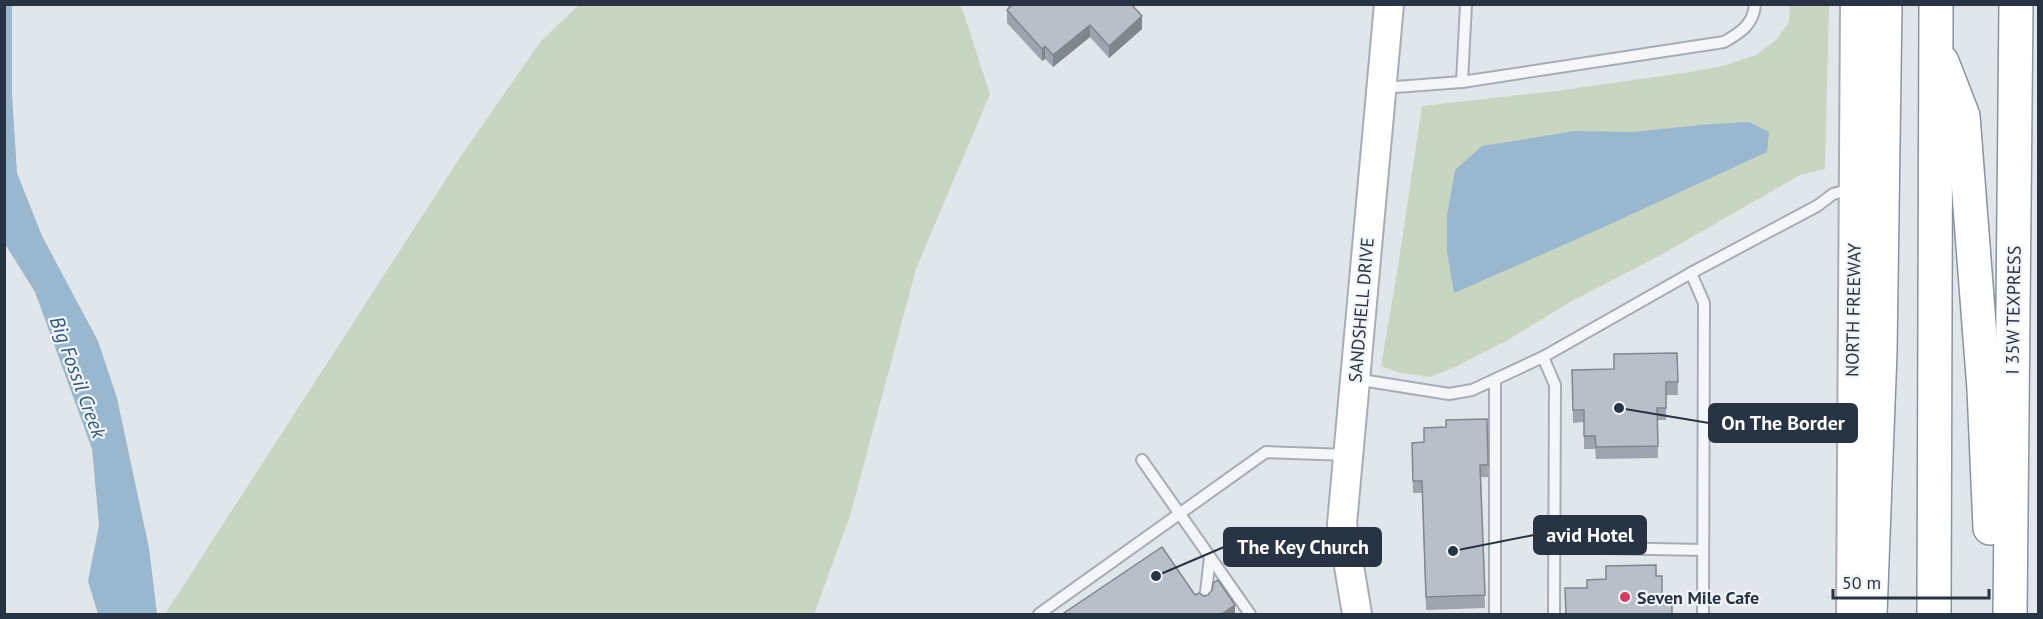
<svg xmlns="http://www.w3.org/2000/svg" width="2043" height="619" font-family="'PT Sans',sans-serif">
	<style>
		.green { fill: #c8d5c1 }
		.water { fill: #99b7ce }
		.lines { fill: none; stroke-linecap: round; stroke-linejoin: round }
		.lane-casing { stroke: #a6adb6; stroke-width: 14 }
		.secondary-casing { stroke: #a6adb6; stroke-width: 32 }
		.highway-casing { stroke: #8794a3; stroke-width: 36 }
		.lane { stroke: #f4f6f9; stroke-width: 10 }
		.secondary { stroke: #fff; stroke-width: 28 }
		.highway { stroke: #fff; stroke-width: 33 }
		.wall { fill: #9ea4ad }
		.shaded-wall { fill: #81868d }
		.building { fill: #b8bfc9; stroke: #81868d; stroke-width: 1.5 }
		.poi-dot { fill: #d93c61; stroke: #f1f4f8; stroke-width: 2 }
		.labels { text-anchor: middle; dominant-baseline: central; stroke-width: 4.5; stroke-linejoin: round; paint-order: stroke }
		.street-label { font-size: 18px; fill: #283444; stroke: #f1f4f8 }
		.poi-label { font-size: 18px; font-weight: bold; fill: #283444; stroke: #f1f4f8; text-anchor: start }
		.water-label { font-size: 20px; font-style: italic; fill: #2e577b; stroke: #f1f4f8 }
		.leader { fill: none; stroke: #283444; stroke-width: 2 }
		.callout-dot { fill: #283444; stroke: #f1f4f8; stroke-width: 2 }
		.callout { fill: #283444; stroke: #283444; stroke-width: 2 }
		.callout-label { font-size: 20px; text-anchor: middle; font-weight: bold; fill: #fff }
	</style>
	<rect width="100%" height="100%" fill="#e1e6eb"/>
	<g class="green">
		<path d="M 580,4 L 961,5 L 990,94 L 916,269 L 850,516 L 814,614 L 165,614 L 461,156 L 541,41 Z"/>
		<path d="M 1790,5 L 1829,5 L 1825,169 L 1800,175 L 1659,256 L 1572,301 L 1506,341 L 1455,367 L 1430,377 L 1400,373 L 1381,366 L 1397,273 L 1422,106 L 1556,91 L 1691,72 L 1726,65 L 1756,55 L 1776,40 L 1789,22 Z"/>
	</g>
	<g class="water">
		<path d="M 12,5 L 12,94 L 17,173 L 42,236 L 98,341 L 117,398 L 149,548 L 157,614 L 98,614 L 88,581 L 99,525 L 92,449 L 35,292 L 5,244 L 4,5 Z"/>
		<path d="M 1749,122 L 1769,132 L 1767,152 L 1593,232 L 1454,293 L 1447,252 L 1447,216 L 1455,170 L 1482,146 L 1575,131 L 1632,132 L 1711,124 Z"/>
	</g>
	<g class="lines">
		<defs>
			<g id="lane">
				<path d="M 1462,82 L 1466,4"/>
				<path d="M 1382,88 L 1462,82 L 1724,42 C 1740,33 1754,24 1755,4"/>
				<path d="M 1691,273 L 1704,303 L 1703,614"/>
				<path d="M 1543,357 L 1555,385 L 1554,614"/>
				<path d="M 1355,379 L 1449,394 L 1472,390 L 1543,357 L 1691,273 L 1817,206 L 1833,194 L 1851,189"/>
				<path d="M 1142,460 L 1250,614"/>
				<path d="M 1554,547 L 1703,550"/>
				<path d="M 1205,601 L 1210,557"/>
				<path d="M 1039,614 L 1266,452 L 1348,455"/>
				<path d="M 1495,614 L 1495,380"/>
			</g>
			<g id="secondary">
				<path d="M 1357,614 L 1342,524 L 1389,4"/>
				<path d="M 1851,614 L 1855,4"/>
			</g>
			<g id="highway">
				<path d="M 1942,62 L 1963,116 L 1984,389 L 1990,528"/>
				<path d="M 1870,614 L 1880,352 L 1885,4"/>
				<path d="M 1934,614 L 1936,4"/>
				<path d="M 2010,614 L 2016,4"/>
			</g>
		</defs>
		<use href="#lane" class="lane-casing"/>
		<use href="#secondary" class="secondary-casing"/>
		<use href="#highway" class="highway-casing"/>
		<use href="#lane" class="lane"/>
		<use href="#secondary" class="secondary"/>
		<use href="#highway" class="highway"/>
	</g>
	<g class="wall">
		<path d="M 1006,4 L 1131,4 L 1142,29 L 1109,58 L 1090,37 L 1053,67 L 1045,59 L 1042,61 L 1007,23 L 1007,10 L 1009,8 Z"/>
		<path d="M 1677,353 L 1678,395 L 1666,395 L 1666,420 L 1657,420 L 1658,458 L 1596,459 L 1595,449 L 1584,449 L 1584,422 L 1573,423 L 1572,370 L 1614,369 Z"/>
		<path d="M 1487,419 L 1488,477 L 1481,477 L 1485,608 L 1426,610 L 1422,493 L 1413,493 L 1412,456 L 1424,442 Z"/>
	</g>
	<g class="shaded-wall">
		<path d="M 1142,16 L 1142,29 L 1109,58 L 1109,46 Z"/>
		<path d="M 1090,25 L 1090,37 L 1053,67 L 1053,55 Z"/>
		<path d="M 1045,46 L 1045,59 L 1042,61 L 1042,49 Z"/>
		<path d="M 1235,605 L 1235,615 L 1220,615 Z"/>
	</g>
	<g class="building">
		<path d="M 1013,4 L 1131,4 L 1142,16 L 1109,46 L 1090,25 L 1053,55 L 1045,46 L 1042,49 L 1007,10 Z"/>
		<path d="M 1677,353 L 1678,382 L 1666,382 L 1666,408 L 1657,408 L 1658,446 L 1596,447 L 1595,436 L 1584,436 L 1584,410 L 1573,410 L 1572,370 L 1614,369 L 1614,354 Z"/>
		<path d="M 1487,419 L 1488,465 L 1480,465 L 1485,595 L 1426,597 L 1422,481 L 1413,481 L 1412,443 L 1424,442 L 1424,428 L 1446,427 L 1446,420 Z"/>
		<path d="M 1162,547 L 1195,595 L 1199,593 L 1204,596 L 1208,595 L 1212,590 L 1213,583 L 1218,580 L 1235,605 L 1220,615 L 1061,615 Z"/>
		<path d="M 1656,565 L 1656,576 L 1662,576 L 1662,596 L 1672,596 L 1672,615 L 1566,615 L 1565,588 L 1587,588 L 1587,580 L 1606,579 L 1606,566 Z"/>
	</g>
	<circle class="poi-dot" cx="1625" cy="597" r="6"/>
	<g class="labels">
		<g class="street-label">
			<text transform="translate(1361 310) rotate(-85)">SANDSHELL DRIVE</text>
			<text transform="translate(1853 310) rotate(-89)">NORTH FREEWAY</text>
			<text transform="translate(2013 310) rotate(-89)">I 35W TEXPRESS</text>
		</g>
		<g class="poi-label">
			<text x="1637" y="597">Seven Mile Cafe</text>
		</g>
		<g class="water-label">
			<text transform="translate(78 377) rotate(70)">Big Fossil Creek</text>
		</g>
	</g>
	<path class="leader" d="M1619 408L1709 423M1453 551L1534 535M1156 576L1224 547"/>
	<g class="callout-dot">
		<circle cx="1619" cy="408" r="6"/>
		<circle cx="1453" cy="551" r="6"/>
		<circle cx="1156" cy="576" r="6"/>
	</g>
	<g class="callout">
		<rect x="1709" y="404" width="148" height="38" rx="6"/>
		<rect x="1534" y="516" width="112" height="38" rx="6"/>
		<rect x="1224" y="528" width="157" height="38" rx="6"/>
	</g>
	<g class="callout-label">
		<text x="1783" y="430">On The Border</text>
		<text x="1590" y="542">avid Hotel</text>
		<text x="1303" y="554">The Key Church</text>
	</g>
	<rect width="2043" height="619" fill="none" stroke="#283444" stroke-width="12"/>
	<path d="M1833 589v9h156v-9" fill="none" stroke="#283444" stroke-width="3"/>
	<text x="1842" y="589" font-size="18" fill="#283444" stroke="#f1f4f8" stroke-width="4.5" paint-order="stroke">50 m</text>
</svg>
